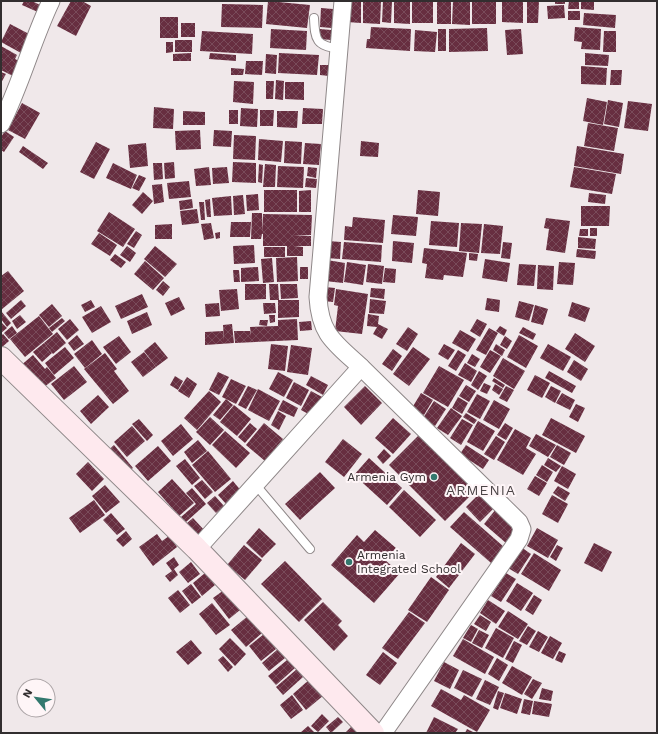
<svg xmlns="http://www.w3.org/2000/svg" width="658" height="734" font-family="'Work Sans',sans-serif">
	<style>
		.building { fill: url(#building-cross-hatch) }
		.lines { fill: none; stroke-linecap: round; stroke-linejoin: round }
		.lane-casing { stroke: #8e8788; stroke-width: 10 }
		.street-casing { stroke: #8e8788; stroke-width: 19 }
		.secondary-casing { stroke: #8e8788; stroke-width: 24 }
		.lane { stroke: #fff; stroke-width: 8 }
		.street { stroke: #fff; stroke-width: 17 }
		.secondary { stroke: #fee9ee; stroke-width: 22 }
		.poi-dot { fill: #32786e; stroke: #fef5f7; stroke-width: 1.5 }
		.labels { text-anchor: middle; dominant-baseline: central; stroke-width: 4; stroke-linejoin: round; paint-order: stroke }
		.poi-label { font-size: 12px; fill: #322e2f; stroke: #fef5f7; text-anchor: end }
		.quarter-label { font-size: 14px; letter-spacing: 1px; fill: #4b4446; stroke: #fef5f7 }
	</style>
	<defs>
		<pattern id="building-cross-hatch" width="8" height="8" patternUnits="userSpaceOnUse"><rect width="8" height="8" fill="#672e40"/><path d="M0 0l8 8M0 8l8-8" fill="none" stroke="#794b5a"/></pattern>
	</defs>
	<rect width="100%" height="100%" fill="#f0e8ea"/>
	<g class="building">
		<path d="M 24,1 L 32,1 L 44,7 L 40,13 L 22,5 Z"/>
		<path d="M 71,1 L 82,1 L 91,6 L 76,36 L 57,26 Z"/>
		<path d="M 268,1 L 310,5 L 307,28 L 266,24 Z"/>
		<path d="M 347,1 L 361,1 L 361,23 L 347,22 Z"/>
		<path d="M 363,1 L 381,1 L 380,24 L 363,23 Z"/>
		<path d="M 383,1 L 392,1 L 391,23 L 382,22 Z"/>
		<path d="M 394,1 L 410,1 L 410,24 L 394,23 Z"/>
		<rect x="412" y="1" width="21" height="22"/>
		<rect x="437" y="1" width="14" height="23"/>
		<path d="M 453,1 L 470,1 L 470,25 L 452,24 Z"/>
		<rect x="472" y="1" width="24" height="23"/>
		<path d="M 502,1 L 523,1 L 523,23 L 502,22 Z"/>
		<path d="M 527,1 L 539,1 L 538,23 L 527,23 Z"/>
		<rect x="555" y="1" width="10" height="3"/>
		<path d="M 569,1 L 579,1 L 579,9 L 568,9 Z"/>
		<path d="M 581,1 L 594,1 L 594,10 L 581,9 Z"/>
		<path d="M 222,4 L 263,5 L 262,28 L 221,27 Z"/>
		<path d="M 564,5 L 565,18 L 548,19 L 547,6 Z"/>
		<path d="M 321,8 L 333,9 L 332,28 L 320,27 Z"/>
		<rect x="568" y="11" width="12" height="9"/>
		<path d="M 584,13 L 616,15 L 615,28 L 583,25 Z"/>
		<rect x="160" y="17" width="18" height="21"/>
		<rect x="181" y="23" width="14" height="14"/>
		<path d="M 10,24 L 31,35 L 21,53 L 1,42 Z"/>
		<path d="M 371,27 L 411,29 L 410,51 L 366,48 L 367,39 L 370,39 Z"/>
		<path d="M 575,27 L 601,29 L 600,50 L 581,49 L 582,42 L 574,41 Z"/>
		<path d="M 487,28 L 488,51 L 449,52 L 449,29 Z"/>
		<path d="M 271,29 L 307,31 L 306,50 L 270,48 Z"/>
		<path d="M 320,29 L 331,30 L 331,40 L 319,39 Z"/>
		<rect x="438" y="29" width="8" height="22"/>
		<path d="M 521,29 L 523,54 L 507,55 L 505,30 Z"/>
		<path d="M 415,30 L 437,32 L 435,52 L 414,51 Z"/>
		<path d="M 202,31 L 253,34 L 252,54 L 200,51 Z"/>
		<path d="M 604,31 L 616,31 L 616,52 L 603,52 Z"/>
		<rect x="175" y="40" width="17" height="12"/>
		<path d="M 166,42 L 173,42 L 173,52 L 166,53 Z"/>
		<path d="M 1,46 L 17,55 L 15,59 L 21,62 L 13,76 L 1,70 Z"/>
		<path d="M 191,53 L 191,61 L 173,61 L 173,54 Z"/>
		<path d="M 210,53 L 236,55 L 236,61 L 209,59 Z"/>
		<path d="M 279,53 L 319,55 L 317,75 L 278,73 Z"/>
		<path d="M 585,53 L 609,55 L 608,66 L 585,65 Z"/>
		<path d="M 266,54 L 277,55 L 276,74 L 265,73 Z"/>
		<path d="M 246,61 L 263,61 L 262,75 L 245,74 Z"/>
		<path d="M 320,65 L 329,65 L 329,76 L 320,75 Z"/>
		<path d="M 581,66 L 607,68 L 606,85 L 581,84 Z"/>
		<path d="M 231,68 L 244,69 L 243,75 L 231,75 Z"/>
		<path d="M 611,70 L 622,70 L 621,85 L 610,85 Z"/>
		<path d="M 1,72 L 6,74 L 1,83 Z"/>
		<path d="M 276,80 L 284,81 L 283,100 L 275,99 Z"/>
		<path d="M 234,81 L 254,82 L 253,104 L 233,102 Z"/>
		<path d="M 266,81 L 274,81 L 273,99 L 266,99 Z"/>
		<path d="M 285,82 L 304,82 L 304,100 L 285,99 Z"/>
		<path d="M 587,98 L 607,102 L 603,125 L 583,121 Z"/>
		<path d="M 608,100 L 623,103 L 619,127 L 604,124 Z"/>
		<path d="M 628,101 L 652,104 L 648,131 L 624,128 Z"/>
		<path d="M 22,103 L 40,113 L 25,139 L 8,130 Z"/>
		<path d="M 154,107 L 174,109 L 173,129 L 153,128 Z"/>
		<path d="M 241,108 L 258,109 L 257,127 L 240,126 Z"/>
		<path d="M 303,108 L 323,109 L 322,124 L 302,124 Z"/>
		<rect x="229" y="110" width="9" height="14"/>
		<path d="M 260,110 L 274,110 L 273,126 L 260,126 Z"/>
		<path d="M 183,111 L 205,112 L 205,125 L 183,125 Z"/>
		<path d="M 277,111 L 298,111 L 297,128 L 277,127 Z"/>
		<path d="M 588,123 L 618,128 L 614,151 L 584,146 Z"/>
		<path d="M 200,130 L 201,149 L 176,150 L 175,131 Z"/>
		<path d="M 214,130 L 232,131 L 231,147 L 213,146 Z"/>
		<path d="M 5,131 L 14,137 L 4,152 L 1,150 L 1,137 Z"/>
		<path d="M 234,135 L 256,136 L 255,160 L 233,159 Z"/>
		<path d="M 259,139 L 283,141 L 281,162 L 258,160 Z"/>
		<path d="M 285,141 L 302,142 L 301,164 L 284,163 Z"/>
		<path d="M 361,141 L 379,143 L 378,157 L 360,156 Z"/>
		<path d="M 96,142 L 110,149 L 94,179 L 80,172 Z"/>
		<path d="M 146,143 L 148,166 L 130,168 L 128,145 Z"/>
		<path d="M 305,143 L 321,144 L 319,165 L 303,164 Z"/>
		<path d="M 23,146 L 48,163 L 43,169 L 19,152 Z"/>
		<path d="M 577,146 L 624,154 L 621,174 L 574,166 Z"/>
		<path d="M 174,162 L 175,178 L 165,179 L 164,163 Z"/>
		<path d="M 233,162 L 256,163 L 256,183 L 232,182 Z"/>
		<path d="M 113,163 L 137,175 L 131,189 L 106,178 Z"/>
		<path d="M 153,163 L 162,163 L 163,179 L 154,180 Z"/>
		<path d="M 259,164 L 263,165 L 262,183 L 258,182 Z"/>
		<path d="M 265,164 L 276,165 L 275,187 L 263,187 Z"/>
		<path d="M 278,166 L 304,167 L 303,188 L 277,187 Z"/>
		<path d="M 209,167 L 211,185 L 196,186 L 194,169 Z"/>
		<path d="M 227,167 L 229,183 L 213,184 L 212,168 Z"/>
		<path d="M 308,167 L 317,168 L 316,178 L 307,176 Z"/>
		<path d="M 574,167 L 616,174 L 612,194 L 570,187 Z"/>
		<path d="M 139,175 L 146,178 L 139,191 L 132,188 Z"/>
		<path d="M 306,178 L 317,179 L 316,188 L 305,187 Z"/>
		<path d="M 189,181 L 191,197 L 169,199 L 167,183 Z"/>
		<path d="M 162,184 L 164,202 L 154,204 L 152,185 Z"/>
		<rect x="264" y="190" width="33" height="22"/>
		<path d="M 311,190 L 311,212 L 299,212 L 299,191 Z"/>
		<path d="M 418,190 L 440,192 L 438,216 L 416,214 Z"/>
		<path d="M 143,192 L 153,201 L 142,214 L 132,205 Z"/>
		<path d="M 589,193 L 606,195 L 605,204 L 588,202 Z"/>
		<path d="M 258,194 L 259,210 L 247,211 L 246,195 Z"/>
		<path d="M 243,195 L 245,214 L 234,215 L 233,196 Z"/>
		<path d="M 231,196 L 232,215 L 214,216 L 212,198 Z"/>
		<path d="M 192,199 L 193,208 L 180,210 L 179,201 Z"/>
		<path d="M 210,199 L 211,217 L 207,217 L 205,200 Z"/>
		<path d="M 199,202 L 204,202 L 205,220 L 201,220 Z"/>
		<path d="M 581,206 L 610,206 L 609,226 L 581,226 Z"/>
		<path d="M 197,209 L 199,223 L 182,225 L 180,211 Z"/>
		<path d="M 109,212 L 135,229 L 123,247 L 97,231 Z"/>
		<path d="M 252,213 L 262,213 L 262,232 L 263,214 L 312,215 L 311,235 L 293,235 L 311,236 L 311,246 L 294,246 L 303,247 L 303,256 L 287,256 L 287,246 L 263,246 L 263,234 L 262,234 L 261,239 L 251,239 Z"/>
		<path d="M 393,215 L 418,217 L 416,236 L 391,234 Z"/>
		<path d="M 353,217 L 385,220 L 383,243 L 344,240 L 345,226 L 352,227 Z"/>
		<path d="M 546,218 L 570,221 L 565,253 L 546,250 L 549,229 L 544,228 Z"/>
		<path d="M 431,221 L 459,223 L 457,247 L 429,245 Z"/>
		<path d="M 231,222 L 251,222 L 250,237 L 230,237 Z"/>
		<path d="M 211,223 L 214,238 L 204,240 L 201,224 Z"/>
		<path d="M 461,223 L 482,224 L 479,253 L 459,251 Z"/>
		<path d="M 172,224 L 172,239 L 155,239 L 155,225 Z"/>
		<path d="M 484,224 L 503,226 L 500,254 L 481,253 Z"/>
		<rect x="590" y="228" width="7" height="8"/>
		<path d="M 580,229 L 588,229 L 588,236 L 579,236 Z"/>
		<path d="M 136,231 L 142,235 L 134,248 L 127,244 Z"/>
		<path d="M 220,232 L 220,238 L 216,239 L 215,233 Z"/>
		<path d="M 99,233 L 117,245 L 110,256 L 91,244 Z"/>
		<path d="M 578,237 L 596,239 L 595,249 L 578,248 Z"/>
		<path d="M 328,241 L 341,242 L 340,259 L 326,258 Z"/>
		<path d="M 393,241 L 414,243 L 412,263 L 392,261 Z"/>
		<path d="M 344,242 L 382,245 L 381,262 L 342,259 Z"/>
		<path d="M 503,242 L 512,243 L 510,259 L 501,258 Z"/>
		<path d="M 254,245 L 255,263 L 234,264 L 233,246 Z"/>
		<path d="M 127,246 L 136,253 L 130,262 L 120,255 Z"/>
		<path d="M 155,246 L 177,264 L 165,277 L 144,259 Z"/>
		<rect x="264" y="247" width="21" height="10"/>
		<path d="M 424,248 L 467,253 L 463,277 L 444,275 L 443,280 L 425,278 L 427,264 L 422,263 Z"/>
		<path d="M 577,249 L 596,251 L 595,259 L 576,257 Z"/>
		<path d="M 469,253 L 478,254 L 477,261 L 469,260 Z"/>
		<path d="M 115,254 L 126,262 L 121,268 L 110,260 Z"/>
		<path d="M 297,257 L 298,281 L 277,282 L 276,258 Z"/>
		<path d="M 272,258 L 274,282 L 263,283 L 261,259 Z"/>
		<path d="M 485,259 L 510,263 L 507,282 L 482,278 Z"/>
		<path d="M 327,260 L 345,263 L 343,283 L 325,281 Z"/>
		<path d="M 145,261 L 164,278 L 153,290 L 134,274 Z"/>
		<path d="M 347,262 L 366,265 L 363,285 L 344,282 Z"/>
		<path d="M 559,262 L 575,263 L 573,285 L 557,284 Z"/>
		<path d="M 368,264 L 384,266 L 382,284 L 366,282 Z"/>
		<path d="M 519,264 L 536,265 L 534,286 L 517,285 Z"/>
		<path d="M 538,265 L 554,266 L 553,290 L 537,289 Z"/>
		<path d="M 258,267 L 259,281 L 241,282 L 241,268 Z"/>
		<rect x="300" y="267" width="8" height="12"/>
		<path d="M 385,268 L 396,269 L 395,283 L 383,282 Z"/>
		<path d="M 233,270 L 239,270 L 240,282 L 234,282 Z"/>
		<path d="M 8,271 L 24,291 L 1,310 L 1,276 Z"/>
		<path d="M 163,281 L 170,287 L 163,296 L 156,290 Z"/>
		<path d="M 245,284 L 266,284 L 266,299 L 245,300 Z"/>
		<path d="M 269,284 L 278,284 L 279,300 L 270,300 Z"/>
		<path d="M 280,284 L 297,284 L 298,298 L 281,299 Z"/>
		<path d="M 325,287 L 335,288 L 333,302 L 323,301 Z"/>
		<path d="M 371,288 L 385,289 L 384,299 L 370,297 Z"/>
		<path d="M 237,289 L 239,309 L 221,311 L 219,290 Z"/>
		<path d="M 336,289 L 368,294 L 362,334 L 335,331 L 338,306 L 334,305 Z"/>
		<path d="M 142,294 L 148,307 L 121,319 L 115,306 Z"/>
		<path d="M 179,297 L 185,309 L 171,316 L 165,303 Z"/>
		<path d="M 487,298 L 500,300 L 499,312 L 485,310 Z"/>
		<path d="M 370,299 L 386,301 L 384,314 L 369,313 Z"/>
		<path d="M 21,300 L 26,306 L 11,319 L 6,313 Z"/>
		<path d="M 91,300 L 95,307 L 85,312 L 81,305 Z"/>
		<path d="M 278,300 L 299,300 L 299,317 L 278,318 Z"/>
		<path d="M 519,301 L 534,305 L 529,321 L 515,317 Z"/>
		<path d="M 572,302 L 590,308 L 585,322 L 568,316 Z"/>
		<path d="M 219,303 L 220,316 L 206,317 L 205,304 Z"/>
		<path d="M 263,303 L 275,303 L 276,313 L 264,314 Z"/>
		<path d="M 52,304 L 62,316 L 49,327 L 39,315 Z"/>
		<path d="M 535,305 L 548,309 L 543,325 L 531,322 Z"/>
		<path d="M 101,306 L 111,322 L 92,333 L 82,317 Z"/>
		<path d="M 1,311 L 11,323 L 7,327 L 1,319 Z"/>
		<path d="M 147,312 L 152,325 L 132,334 L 127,321 Z"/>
		<path d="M 368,314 L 379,316 L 378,324 L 388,329 L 382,339 L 373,334 L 377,327 L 367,326 Z"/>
		<path d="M 20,315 L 26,322 L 17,329 L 12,321 Z"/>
		<path d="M 269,315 L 275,315 L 275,322 L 270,323 Z"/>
		<path d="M 39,316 L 53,334 L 25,357 L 10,339 Z"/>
		<path d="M 62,318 L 65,321 L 52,332 L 49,328 Z"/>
		<path d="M 70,319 L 79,330 L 67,340 L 58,329 Z"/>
		<path d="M 297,319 L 298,340 L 235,343 L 234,331 L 250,331 L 251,336 L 250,327 L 278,326 L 278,320 Z"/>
		<path d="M 477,319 L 487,324 L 480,337 L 470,331 Z"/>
		<path d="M 260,320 L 268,320 L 267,326 L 259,325 Z"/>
		<path d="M 311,321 L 312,330 L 300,331 L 299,322 Z"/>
		<path d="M 1,322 L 7,328 L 1,333 Z"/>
		<path d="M 232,324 L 234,343 L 205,345 L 205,332 L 223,331 L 224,341 L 223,325 Z"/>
		<path d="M 12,326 L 17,333 L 9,339 L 4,333 Z"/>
		<path d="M 500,326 L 507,330 L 504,336 L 496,331 Z"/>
		<path d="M 408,327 L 418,334 L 407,351 L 396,344 Z"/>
		<path d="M 523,327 L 536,334 L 533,340 L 519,333 Z"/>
		<path d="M 489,328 L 498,333 L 486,355 L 476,350 Z"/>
		<path d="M 460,330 L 476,339 L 468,352 L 452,343 Z"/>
		<path d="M 57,332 L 66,343 L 53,354 L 44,343 Z"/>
		<path d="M 575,333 L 595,346 L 585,362 L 565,349 Z"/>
		<path d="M 3,334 L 9,341 L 1,348 L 1,336 Z"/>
		<path d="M 77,335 L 84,344 L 74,351 L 68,343 Z"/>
		<path d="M 519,335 L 538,346 L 526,368 L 507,357 Z"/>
		<path d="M 119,336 L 131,352 L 116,364 L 103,347 Z"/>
		<path d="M 505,336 L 512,341 L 507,349 L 500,345 Z"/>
		<path d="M 92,340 L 102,354 L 85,368 L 74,354 Z"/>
		<path d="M 155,342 L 168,358 L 156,367 L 144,351 Z"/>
		<path d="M 44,343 L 52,353 L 42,362 L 33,352 Z"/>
		<path d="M 271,344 L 288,346 L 285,371 L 268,369 Z"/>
		<path d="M 444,344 L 455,350 L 448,360 L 438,354 Z"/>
		<path d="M 496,344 L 505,350 L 502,356 L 493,350 Z"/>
		<path d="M 548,344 L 571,357 L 563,371 L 540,358 Z"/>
		<path d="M 291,345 L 312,348 L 308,375 L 287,372 Z"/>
		<path d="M 65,347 L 74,358 L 54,375 L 45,363 Z"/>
		<path d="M 413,347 L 430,359 L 409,386 L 393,374 Z"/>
		<path d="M 393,349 L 402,356 L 392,371 L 382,364 Z"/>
		<path d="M 458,350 L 466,355 L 456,371 L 448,366 Z"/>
		<path d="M 490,350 L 501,356 L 490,373 L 480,367 Z"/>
		<path d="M 144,352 L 156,367 L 143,377 L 131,362 Z"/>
		<path d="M 105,353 L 117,369 L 114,371 L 129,391 L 113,404 L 84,369 Z"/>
		<path d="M 472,354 L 480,359 L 475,367 L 467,363 Z"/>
		<path d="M 33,355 L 45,369 L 47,367 L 56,378 L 39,391 L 19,367 Z"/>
		<path d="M 503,358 L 525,371 L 514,389 L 493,376 Z"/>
		<path d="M 574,360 L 588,369 L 581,381 L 567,372 Z"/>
		<path d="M 465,363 L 477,371 L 471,382 L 458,375 Z"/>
		<path d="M 74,366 L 87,382 L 64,400 L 51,384 Z"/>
		<path d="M 439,366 L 464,380 L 448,407 L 423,393 Z"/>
		<path d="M 479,371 L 487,376 L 478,390 L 471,385 Z"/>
		<path d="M 549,371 L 576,386 L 572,393 L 545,378 Z"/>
		<path d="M 218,372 L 229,377 L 219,395 L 209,390 Z"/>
		<path d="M 278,372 L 293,380 L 284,397 L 269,389 Z"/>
		<path d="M 535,375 L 550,383 L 542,398 L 527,390 Z"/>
		<path d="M 175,376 L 183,381 L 178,390 L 170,385 Z"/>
		<path d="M 311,376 L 328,385 L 323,395 L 306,385 Z"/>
		<path d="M 187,377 L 197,384 L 189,398 L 178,391 Z"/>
		<path d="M 494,378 L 505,385 L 503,388 L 492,381 Z"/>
		<path d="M 231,379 L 246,386 L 236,404 L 222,397 Z"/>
		<path d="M 294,382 L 309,390 L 301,406 L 286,398 Z"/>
		<path d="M 484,383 L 491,386 L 487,394 L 480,391 Z"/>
		<path d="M 495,384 L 503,389 L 499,395 L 492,390 Z"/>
		<path d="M 466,385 L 476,391 L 469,402 L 459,396 Z"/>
		<path d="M 248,386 L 257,390 L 246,409 L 238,405 Z"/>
		<path d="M 365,386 L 382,403 L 361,425 L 344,407 Z"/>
		<path d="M 506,386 L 514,390 L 507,402 L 499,398 Z"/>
		<path d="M 551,386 L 561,391 L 555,403 L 545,397 Z"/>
		<path d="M 258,389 L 280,401 L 269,421 L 248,410 Z"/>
		<path d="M 209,391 L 221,402 L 197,430 L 184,418 Z"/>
		<path d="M 311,391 L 324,398 L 314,417 L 301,410 Z"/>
		<path d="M 421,393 L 433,400 L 424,415 L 412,408 Z"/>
		<path d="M 562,393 L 575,400 L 570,410 L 556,403 Z"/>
		<path d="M 477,394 L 490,401 L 480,419 L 467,412 Z"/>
		<path d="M 98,395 L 109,407 L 91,424 L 80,411 Z"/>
		<path d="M 458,397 L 468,403 L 462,414 L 452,408 Z"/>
		<path d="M 226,399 L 233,405 L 220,420 L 213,415 Z"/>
		<path d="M 283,400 L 298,408 L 294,417 L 278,410 Z"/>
		<path d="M 494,400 L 510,409 L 499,429 L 483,420 Z"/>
		<path d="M 434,401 L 446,409 L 435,426 L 423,418 Z"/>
		<path d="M 576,404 L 585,408 L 578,422 L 569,417 Z"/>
		<path d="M 234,405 L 251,419 L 237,436 L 220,422 Z"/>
		<path d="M 451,408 L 462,416 L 448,435 L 437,428 Z"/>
		<path d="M 278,411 L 286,416 L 279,430 L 271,425 Z"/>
		<path d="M 466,413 L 477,420 L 474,424 L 463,417 Z"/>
		<path d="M 210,417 L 224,430 L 210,445 L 196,432 Z"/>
		<path d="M 393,418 L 411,434 L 393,454 L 375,438 Z"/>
		<path d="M 551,418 L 585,436 L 576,453 L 542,435 Z"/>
		<path d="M 139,419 L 153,435 L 147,441 L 132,424 Z"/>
		<path d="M 462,419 L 473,425 L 461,445 L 450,438 Z"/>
		<path d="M 478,421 L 495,431 L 483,451 L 467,442 Z"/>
		<path d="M 250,423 L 257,429 L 245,443 L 238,437 Z"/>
		<path d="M 264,423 L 283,439 L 265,461 L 246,445 Z"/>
		<path d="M 505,423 L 513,428 L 506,440 L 497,435 Z"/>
		<path d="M 181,424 L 193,439 L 173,456 L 161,441 Z"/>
		<path d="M 132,426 L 145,441 L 127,457 L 114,442 Z"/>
		<path d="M 515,429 L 531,438 L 526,448 L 536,454 L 523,475 L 497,460 Z"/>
		<path d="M 225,431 L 250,453 L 236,468 L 212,445 Z"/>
		<path d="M 422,432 L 478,488 L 445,521 L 389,465 Z"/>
		<path d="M 536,434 L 556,445 L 548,457 L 529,446 Z"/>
		<path d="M 496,436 L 505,442 L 494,460 L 484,454 Z"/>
		<path d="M 343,439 L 362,454 L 344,477 L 325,462 Z"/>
		<path d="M 198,440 L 207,451 L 192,463 L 184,452 Z"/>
		<path d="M 114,445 L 133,468 L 124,475 L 105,453 Z"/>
		<path d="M 466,445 L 489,460 L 483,469 L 460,454 Z"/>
		<path d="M 557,445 L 571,453 L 564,465 L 550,457 Z"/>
		<path d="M 158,446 L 171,461 L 148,481 L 135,466 Z"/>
		<path d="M 384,449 L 391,456 L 383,464 L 377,457 Z"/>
		<path d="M 208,451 L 231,479 L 215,492 L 192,465 Z"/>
		<path d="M 369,458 L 402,488 L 387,505 L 354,475 Z"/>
		<path d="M 548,458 L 561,466 L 556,472 L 544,465 Z"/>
		<path d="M 185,459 L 200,478 L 192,485 L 176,466 Z"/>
		<path d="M 88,462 L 104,479 L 92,491 L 76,474 Z"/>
		<path d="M 542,465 L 553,472 L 547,482 L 536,475 Z"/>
		<path d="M 562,466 L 576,474 L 568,489 L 554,481 Z"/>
		<path d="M 320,472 L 335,488 L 300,520 L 285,504 Z"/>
		<path d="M 535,476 L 547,483 L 539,496 L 527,489 Z"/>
		<path d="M 172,479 L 194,503 L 179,516 L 158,492 Z"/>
		<path d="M 202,480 L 213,492 L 205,499 L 194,486 Z"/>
		<path d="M 233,481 L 242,492 L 227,505 L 218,495 Z"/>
		<path d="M 105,485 L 120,502 L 106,513 L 92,496 Z"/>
		<path d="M 558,486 L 570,493 L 565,501 L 553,493 Z"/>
		<path d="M 192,488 L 206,504 L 186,522 L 181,517 L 196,504 L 186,493 Z"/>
		<path d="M 404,490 L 436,520 L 420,537 L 389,507 Z"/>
		<path d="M 481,492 L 496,506 L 480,522 L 466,507 Z"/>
		<path d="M 552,495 L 568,504 L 558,523 L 542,514 Z"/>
		<path d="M 215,496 L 224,506 L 216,513 L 207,503 Z"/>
		<path d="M 94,500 L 105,515 L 80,533 L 69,518 Z"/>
		<path d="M 496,509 L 519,528 L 506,543 L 484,524 Z"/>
		<path d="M 464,512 L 504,547 L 491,563 L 450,527 Z"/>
		<path d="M 111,513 L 125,529 L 117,535 L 103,520 Z"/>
		<path d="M 193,518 L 205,531 L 191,542 L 180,529 Z"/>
		<path d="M 259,528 L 276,544 L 262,558 L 246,543 Z"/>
		<path d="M 537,528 L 558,540 L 548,558 L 527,546 Z"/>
		<path d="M 375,530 L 396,548 L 385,560 L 400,573 L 374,603 L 331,565 L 357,535 L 364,542 Z"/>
		<path d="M 126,531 L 132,539 L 123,547 L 116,540 Z"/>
		<path d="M 157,534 L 162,541 L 169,536 L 177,547 L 153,566 L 139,547 Z"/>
		<path d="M 461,543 L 475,554 L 449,588 L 436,577 Z"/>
		<path d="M 594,543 L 612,552 L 602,572 L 584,563 Z"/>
		<path d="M 244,545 L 262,560 L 245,580 L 227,565 Z"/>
		<path d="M 557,545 L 563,548 L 556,561 L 550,557 Z"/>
		<path d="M 521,547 L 531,554 L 518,574 L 508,568 Z"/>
		<path d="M 534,553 L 561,570 L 549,591 L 521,574 Z"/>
		<path d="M 174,557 L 179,565 L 174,569 L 178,575 L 170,582 L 165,576 L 172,571 L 166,563 Z"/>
		<path d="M 285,561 L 322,599 L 299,622 L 261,584 Z"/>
		<path d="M 191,562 L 200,574 L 188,583 L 179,572 Z"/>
		<path d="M 205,573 L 215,585 L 202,596 L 193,583 Z"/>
		<path d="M 506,573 L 516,579 L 501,602 L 491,596 Z"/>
		<path d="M 431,577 L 449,590 L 427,622 L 408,610 Z"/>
		<path d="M 517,583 L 533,593 L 521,611 L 506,601 Z"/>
		<path d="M 191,584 L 201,597 L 192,604 L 182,591 Z"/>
		<path d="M 178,590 L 190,605 L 180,613 L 168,598 Z"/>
		<path d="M 224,590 L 240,610 L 229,619 L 213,598 Z"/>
		<path d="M 534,595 L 542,600 L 533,615 L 525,610 Z"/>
		<path d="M 488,600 L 505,611 L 496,624 L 480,613 Z"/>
		<path d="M 323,602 L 342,621 L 338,625 L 348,636 L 334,651 L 304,620 Z"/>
		<path d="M 212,603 L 230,625 L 216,635 L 199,614 Z"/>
		<path d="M 508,611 L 528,624 L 518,639 L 498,627 Z"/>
		<path d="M 409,612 L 425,623 L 398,659 L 382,648 Z"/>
		<path d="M 480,615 L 491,622 L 486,631 L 474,624 Z"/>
		<path d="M 248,616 L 262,633 L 246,647 L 231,630 Z"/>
		<path d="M 471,625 L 478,629 L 471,642 L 463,638 Z"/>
		<path d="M 528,626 L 536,631 L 527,645 L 519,641 Z"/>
		<path d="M 496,628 L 514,638 L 503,658 L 485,648 Z"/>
		<path d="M 479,630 L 489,635 L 482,648 L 472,643 Z"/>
		<path d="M 538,631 L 548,637 L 539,652 L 529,647 Z"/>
		<path d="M 264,634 L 276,649 L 261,661 L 249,646 Z"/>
		<path d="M 550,636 L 562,643 L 553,659 L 541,653 Z"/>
		<path d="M 230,638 L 246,654 L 235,666 L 219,649 Z"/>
		<path d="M 463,639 L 494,657 L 485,674 L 453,656 Z"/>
		<path d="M 191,640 L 202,653 L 188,665 L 176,652 Z"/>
		<path d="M 514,641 L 522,645 L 513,663 L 505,659 Z"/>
		<path d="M 278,649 L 285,658 L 269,671 L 262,663 Z"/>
		<path d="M 559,651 L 566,654 L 562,663 L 555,660 Z"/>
		<path d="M 383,652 L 397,663 L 380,685 L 366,675 Z"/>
		<path d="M 223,656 L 233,667 L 228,672 L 218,660 Z"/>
		<path d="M 497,658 L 508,665 L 499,681 L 488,674 Z"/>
		<path d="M 287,660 L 295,668 L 276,685 L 268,676 Z"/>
		<path d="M 444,662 L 459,670 L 450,689 L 434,681 Z"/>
		<path d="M 512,666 L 532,677 L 522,695 L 502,683 Z"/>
		<path d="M 297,669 L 303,677 L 283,695 L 276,687 Z"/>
		<path d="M 463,670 L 482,679 L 472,697 L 454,688 Z"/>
		<path d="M 310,679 L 324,695 L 306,710 L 293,694 Z"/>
		<path d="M 533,679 L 542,683 L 532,699 L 524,694 Z"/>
		<path d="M 485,680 L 499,687 L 490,705 L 476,699 Z"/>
		<path d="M 542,688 L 553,691 L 551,701 L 539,699 Z"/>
		<path d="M 441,689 L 461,700 L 464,695 L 490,710 L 477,732 L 431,706 Z"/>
		<path d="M 498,691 L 504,693 L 498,710 L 493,708 Z"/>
		<path d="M 505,693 L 522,699 L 517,714 L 500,708 Z"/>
		<path d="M 292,695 L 303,710 L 291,719 L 280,705 Z"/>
		<path d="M 524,699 L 533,701 L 530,715 L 521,713 Z"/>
		<path d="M 534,701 L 552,704 L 549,717 L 532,714 Z"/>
		<path d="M 322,714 L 329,721 L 318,732 L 311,726 Z"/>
		<path d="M 338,717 L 343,722 L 331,733 L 326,727 Z"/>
		<path d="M 434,717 L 458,729 L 455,733 L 426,733 Z"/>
		<path d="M 354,724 L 358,733 L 345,733 Z"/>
		<path d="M 308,726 L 315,733 L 300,733 Z"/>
		<path d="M 467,729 L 475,733 L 465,733 Z"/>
	</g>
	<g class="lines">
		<defs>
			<g id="lane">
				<path d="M 314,18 C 315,41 316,45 339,49"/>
				<path d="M 255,484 L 310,549"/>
			</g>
			<g id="street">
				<path d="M 1,124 C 21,84 32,41 51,1"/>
				<path d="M 361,367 L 519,522 L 522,529 L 519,539 L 383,733"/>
				<path d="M 197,549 L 361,367 C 335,343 320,335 318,297 L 343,1"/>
			</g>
			<path id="secondary" d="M 1,358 L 197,549 L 373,733"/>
		</defs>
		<use href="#lane" class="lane-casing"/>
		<use href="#street" class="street-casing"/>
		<use href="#secondary" class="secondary-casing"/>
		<use href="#lane" class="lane"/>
		<use href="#street" class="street"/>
		<use href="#secondary" class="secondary"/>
	</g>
	<g class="poi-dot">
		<circle cx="434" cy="477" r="4"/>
		<circle cx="349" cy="562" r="4"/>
	</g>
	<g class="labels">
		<g class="poi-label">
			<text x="426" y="477">Armenia Gym</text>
			<text x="357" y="555" text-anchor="start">Armenia<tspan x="357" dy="14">Integrated School</tspan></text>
		</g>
		<g class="quarter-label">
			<text x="481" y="490">ARMENIA</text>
		</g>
	</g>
	<rect width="658" height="734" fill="none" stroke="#322e2f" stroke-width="4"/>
	<g transform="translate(36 698) rotate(299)"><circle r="19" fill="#fef5f7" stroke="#aca5a7"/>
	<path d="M0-3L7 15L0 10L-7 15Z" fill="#32786e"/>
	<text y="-6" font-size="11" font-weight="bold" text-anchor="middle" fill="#322e2f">N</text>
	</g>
</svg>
